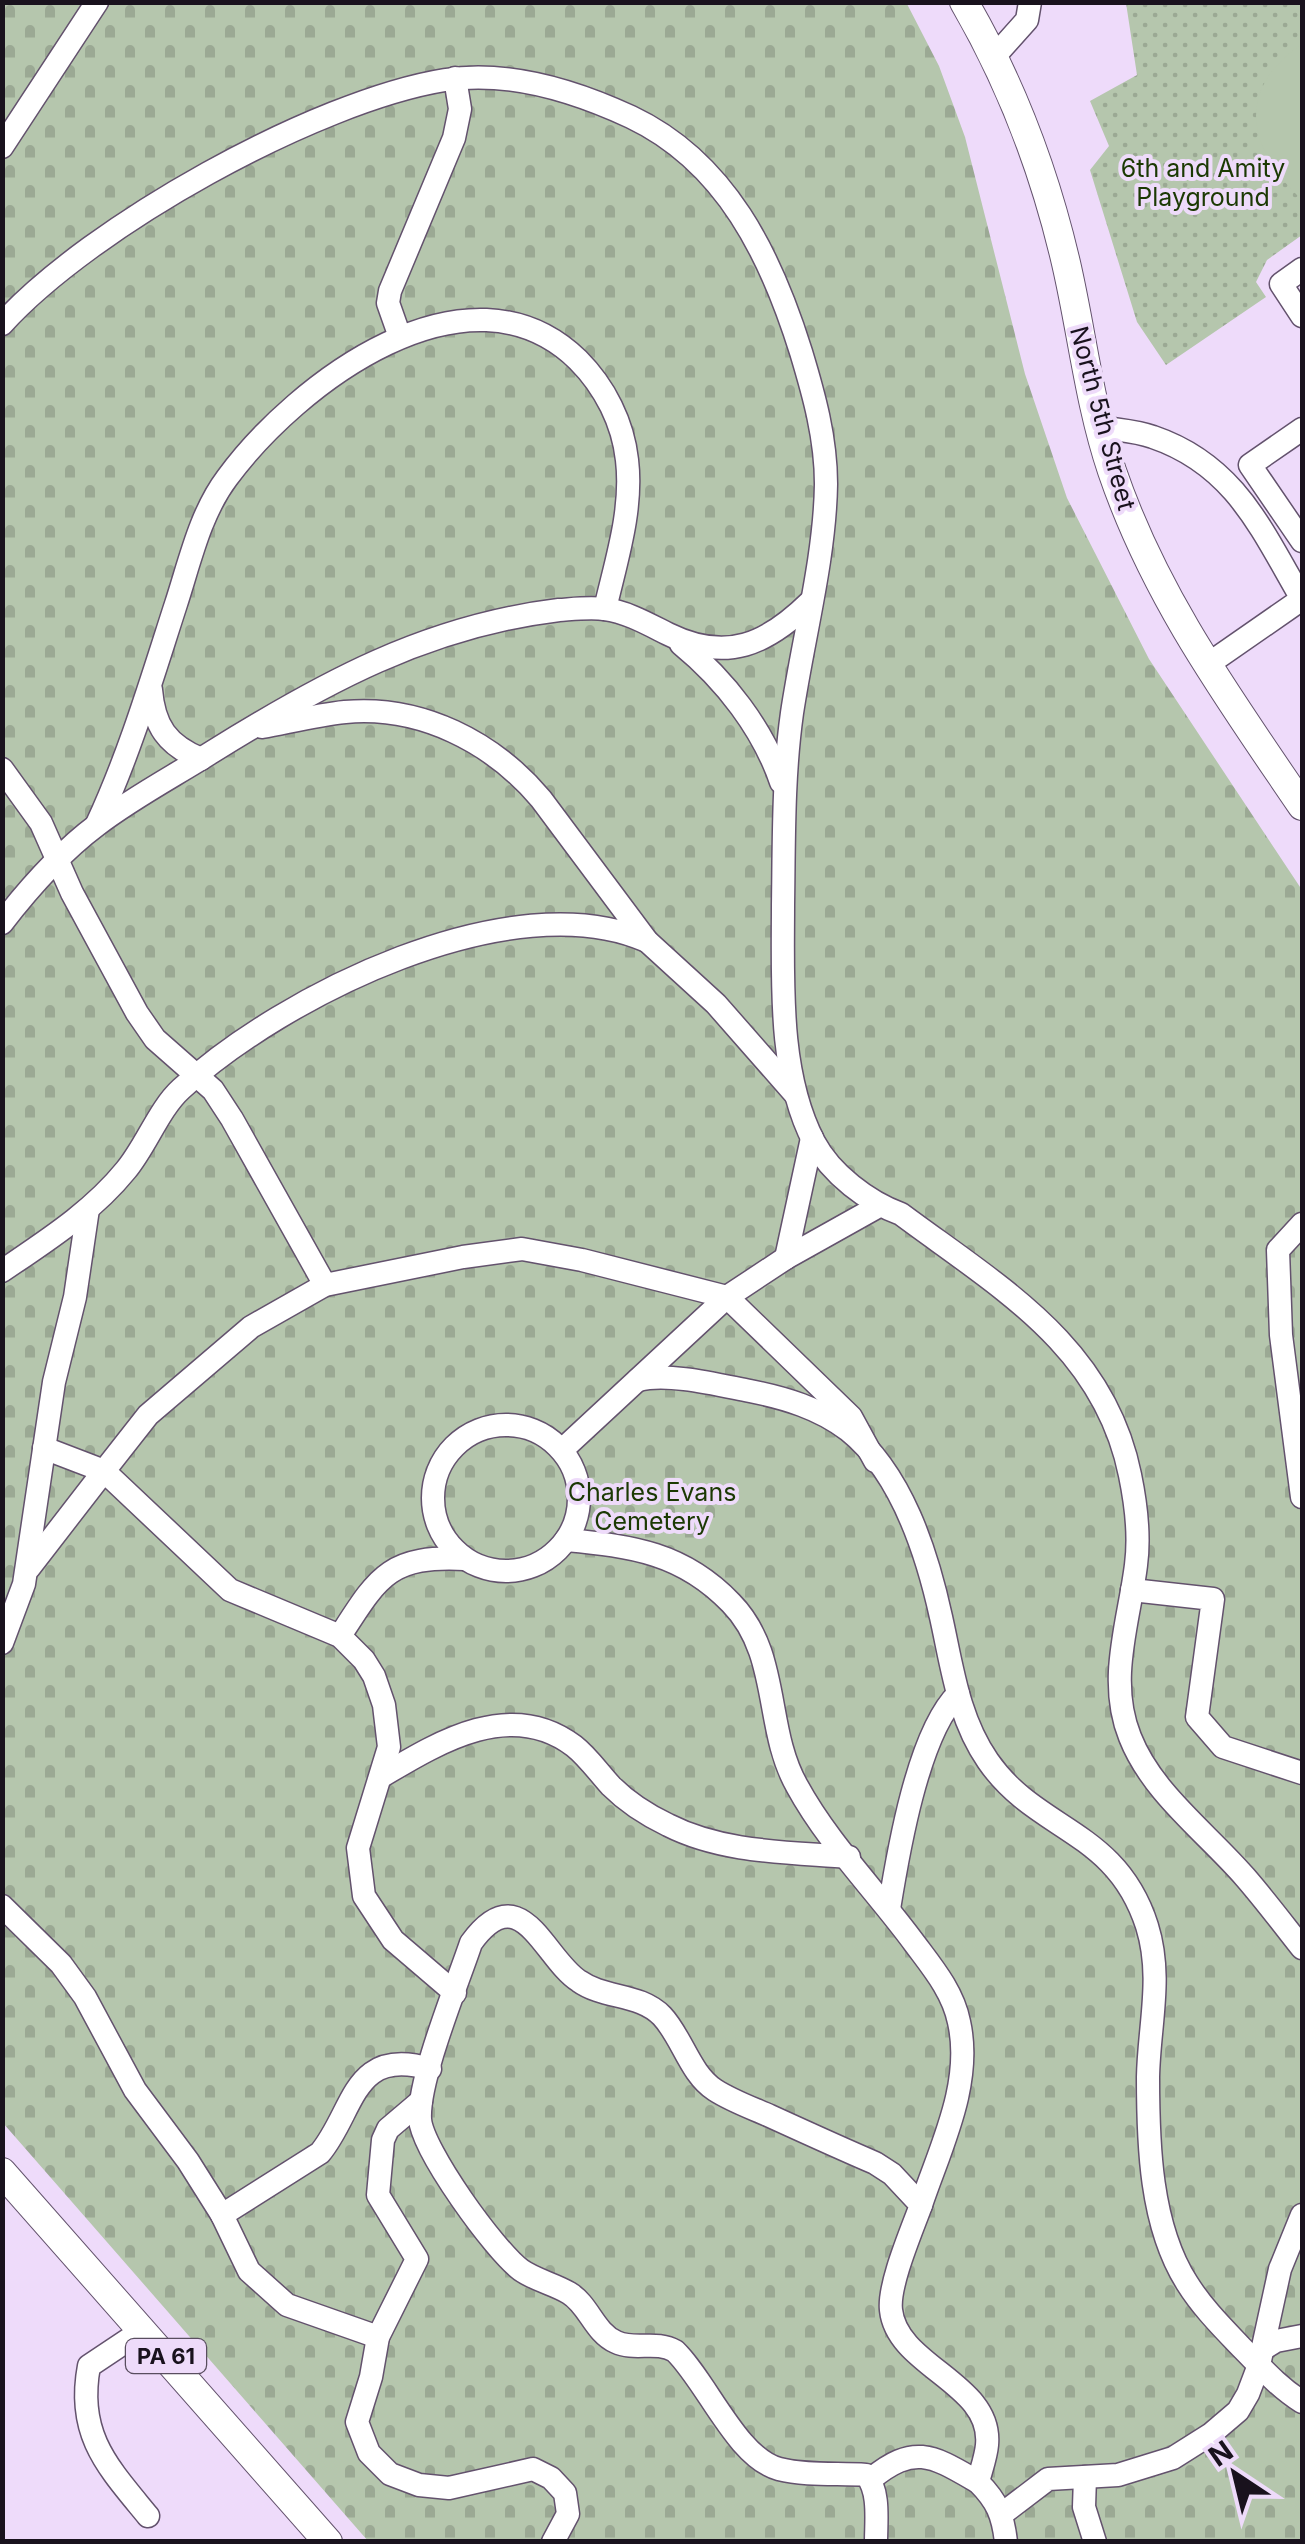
<svg xmlns="http://www.w3.org/2000/svg" width="1305" height="2544" font-family="Inter,sans-serif">
	<style>
		.cemetery { fill: url(#cemetery-stones) }
		.park { fill: url(#park-dots) }
		.pitch { fill: #b5c6ad }
		.lines { fill: none; stroke-linecap: round; stroke-linejoin: round }
		.minor-casing { stroke: #63526d; stroke-width: 25 }
		.major-casing { stroke: #63526d; stroke-width: 30 }
		.minor { stroke: #fff; stroke-width: 22 }
		.major { stroke: #fff; stroke-width: 28 }
		.labels { text-anchor: middle; dominant-baseline: central; stroke-width: 8; stroke-linejoin: round; paint-order: stroke }
		.shield { fill: #eedbfa; stroke: #594e5f; stroke-width: 2.5 }
		.shield-label { font-size: 22px; font-weight: bold; fill: #19121d }
		.park-label { font-size: 25px; fill: #1b3903; stroke: #eedbfa }
		.street-label { font-size: 25px; fill: #19121d; stroke: #eedbfa }
	</style>
	<defs>
		<pattern id="cemetery-stones" width="16" height="16" patternUnits="userSpaceOnUse" patternTransform="scale(2.5)"><rect width="16" height="16" fill="#b5c6ad"/><path d="M2 7V4a2 2 0 0 1 4 0v3zM10 15v-3a2 2 0 0 1 4 0v3z" fill="#9ba994"/></pattern>
		<pattern id="park-dots" width="8" height="8" patternUnits="userSpaceOnUse" patternTransform="scale(2.5)"><rect width="8" height="8" fill="#b5c6ad"/><path d="M2 2h.1M6 6h.1" fill="none" stroke="#9ba994" stroke-width="1.8" stroke-linecap="round"/></pattern>
	</defs>
	<rect width="100%" height="100%" fill="#eedbfa"/>
	<path class="cemetery" d="M 7,2 L 906,2 L 939,66 L 965,137 L 1025,374 L 1067,498 L 1149,659 L 1302,890 L 1302,2541 L 368,2541 L 3,2123 L 2,11 Z"/>
	<path class="park" d="M 1126,3 L 1302,3 L 1302,235 L 1267,260 L 1256,282 L 1266,297 L 1166,365 L 1137,322 L 1090,170 L 1109,146 L 1090,101 L 1137,75 Z"/>
	<path class="pitch" d="M 1302,44 L 1302,200 C 1249,150 1233,91 1302,44 Z"/>
	<g class="lines">
		<defs>
			<g id="minor">
				<path d="M 993,58 L 1027,20 L 1030,2"/>
				<path d="M 2,147 L 97,2"/>
				<path d="M 1302,269 L 1281,284 L 1302,316"/>
				<path d="M 2,324 C 91,226 315,101 445,80 C 507,70 575,91 631,117 C 726,162 771,256 801,352 C 814,395 826,438 826,484 C 825,558 803,639 792,713 C 783,777 784,841 783,905 C 783,981 778,1073 814,1142 C 831,1174 868,1202 901,1214 C 999,1287 1104,1346 1130,1475 C 1136,1504 1140,1535 1136,1565 C 1129,1622 1107,1680 1130,1737 C 1152,1793 1206,1832 1245,1877 C 1265,1900 1283,1924 1302,1948"/>
				<path d="M 400,337 L 388,303 L 390,291 L 454,138 L 460,109 L 455,78"/>
				<path d="M 1100,427 C 1117,430 1137,431 1153,437 C 1235,465 1261,529 1302,599 L 1207,665"/>
				<path d="M 1302,429 L 1250,465 L 1302,541"/>
				<path d="M 681,644 C 725,680 763,729 781,782"/>
				<path d="M 151,690 C 154,726 167,745 201,759"/>
				<path d="M 262,727 C 289,722 317,715 345,712 C 421,705 493,742 541,799 L 647,941 L 716,1004 L 795,1094"/>
				<path d="M 2,769 L 41,823 L 72,893 L 137,1013 L 155,1039 L 213,1090 L 232,1119 L 325,1285"/>
				<path d="M 97,824 C 130,753 152,678 176,604 C 190,561 200,514 227,478 C 296,384 468,253 578,360 C 605,387 623,423 627,460 C 633,510 616,561 605,609"/>
				<path d="M 2,923 C 29,888 61,852 97,825 C 132,798 174,776 212,752 C 323,683 427,626 559,610 C 574,609 590,607 605,609 C 627,612 648,624 668,634 C 727,663 767,644 810,602"/>
				<path d="M 1302,1224 L 1278,1250 L 1281,1335 L 1302,1497"/>
				<path d="M 786,1258 L 812,1138"/>
				<path d="M 2,1271 C 46,1241 92,1212 126,1170 C 146,1146 159,1109 181,1089 C 282,996 512,881 647,941"/>
				<path d="M 638,1380 C 668,1372 719,1385 750,1391 C 785,1398 819,1408 848,1430 C 902,1473 927,1553 941,1617 C 952,1666 958,1718 988,1761 C 1037,1832 1116,1829 1147,1926 C 1163,1977 1149,2025 1148,2077 C 1148,2143 1150,2225 1187,2283 C 1202,2307 1221,2326 1240,2346 C 1260,2366 1278,2387 1302,2402"/>
				<circle cx="506" cy="1498" r="73"/>
				<path d="M 562,1450 L 727,1297 L 786,1258 L 879,1206"/>
				<path d="M 566,1540 C 632,1546 683,1553 731,1603 C 781,1654 764,1728 797,1786 C 828,1843 877,1892 915,1944 C 933,1968 953,1992 959,2022 C 973,2084 940,2148 921,2205"/>
				<path d="M 29,1568 L 104,1471 L 44,1448"/>
				<path d="M 1132,1590 L 1213,1599 L 1197,1717 L 1223,1747 L 1302,1773"/>
				<path d="M 340,1636 C 378,1577 389,1555 465,1559"/>
				<path d="M 2,1643 L 24,1584 L 54,1382 L 75,1297 L 88,1209"/>
				<path d="M 382,1776 C 439,1742 511,1698 574,1746 C 588,1757 599,1773 611,1786 C 627,1802 647,1815 668,1825 C 723,1853 788,1852 849,1857"/>
				<path d="M 2,1906 L 61,1964 L 85,1997 L 135,2090 L 188,2161 L 222,2215 L 249,2271 L 287,2305 L 378,2337"/>
				<path d="M 889,1909 C 898,1853 918,1733 958,1694"/>
				<path d="M 455,1993 L 393,1940 L 364,1896 L 358,1848 L 389,1747 L 384,1705 L 374,1676 L 364,1660 L 340,1636 L 230,1590 L 104,1471 L 148,1415 L 251,1327 L 325,1285 L 463,1257 L 522,1249 L 582,1260 L 727,1297 L 851,1417 L 875,1461"/>
				<path d="M 421,2101 L 388,2129 L 383,2140 L 378,2195 L 417,2259 L 378,2337 L 371,2377 L 357,2422 L 369,2453 L 390,2474 L 419,2485 L 449,2488 L 533,2469 L 551,2478 L 565,2493 L 568,2514 L 553,2542"/>
				<path d="M 222,2215 L 320,2153 C 355,2111 352,2046 430,2069"/>
				<path d="M 143,2330 L 89,2366 C 76,2435 108,2467 148,2516"/>
				<path d="M 1263,2349 L 1276,2341 L 1302,2336"/>
				<path d="M 1085,2477 L 1084,2507 L 1095,2542"/>
				<path d="M 871,2479 C 915,2443 933,2456 978,2482"/>
				<path d="M 1002,2514 L 1048,2479 L 1118,2475 L 1173,2458 L 1211,2434 L 1238,2411 L 1248,2394 L 1259,2365 L 1280,2269 L 1302,2215"/>
				<path d="M 876,2542 C 876,2521 880,2491 866,2475 C 838,2473 807,2476 779,2469 C 737,2458 707,2382 675,2351 C 656,2340 635,2351 616,2342 C 594,2332 589,2305 569,2293 C 554,2284 535,2280 521,2270 C 495,2251 422,2150 420,2119 C 418,2079 457,1985 471,1943 C 521,1874 544,1959 579,1981 C 604,1999 640,1993 662,2016 C 682,2037 690,2074 715,2090 C 732,2101 752,2108 770,2116 C 805,2132 840,2148 875,2163 L 892,2174 L 921,2205 C 912,2230 888,2285 891,2310 C 897,2367 993,2383 987,2445 C 986,2457 981,2470 978,2482 C 997,2501 1003,2515 1006,2542"/>
			</g>
			<g id="major">
				<path d="M 964,2 C 1011,83 1045,173 1066,263 C 1082,332 1089,403 1112,471 C 1155,597 1228,697 1302,806"/>
				<path d="M 2,2172 L 328,2542"/>
			</g>
		</defs>
		<use href="#minor" class="minor-casing"/>
		<use href="#major" class="major-casing"/>
		<use href="#minor" class="minor"/>
		<use href="#major" class="major"/>
	</g>
	<g class="labels">
		<rect class="shield" x="126" y="2339" width="80" height="34" rx="8"/>
		<g class="shield-label">
			<text x="166" y="2356">PA 61</text>
		</g>
		<g class="park-label">
			<text x="1203" y="168">6th and Amity<tspan x="1203" dy="29">Playground</tspan></text>
			<text x="652" y="1492">Charles Evans<tspan x="652" dy="29">Cemetery</tspan></text>
		</g>
		<g class="street-label">
			<text transform="translate(1103 418) rotate(75)">North 5th Street</text>
		</g>
	</g>
	<rect width="1305" height="2544" fill="none" stroke="#19121d" stroke-width="10"/>
	<g transform="translate(1235 2474) rotate(325)" stroke="#eedbfa" stroke-width="8" paint-order="stroke">
	<path d="M0-8L18 38L0 25L-18 38Z" fill="#19121d"/>
	<text y="-15" font-size="28" font-weight="bold" text-anchor="middle" fill="#19121d">N</text>
	</g>
</svg>
